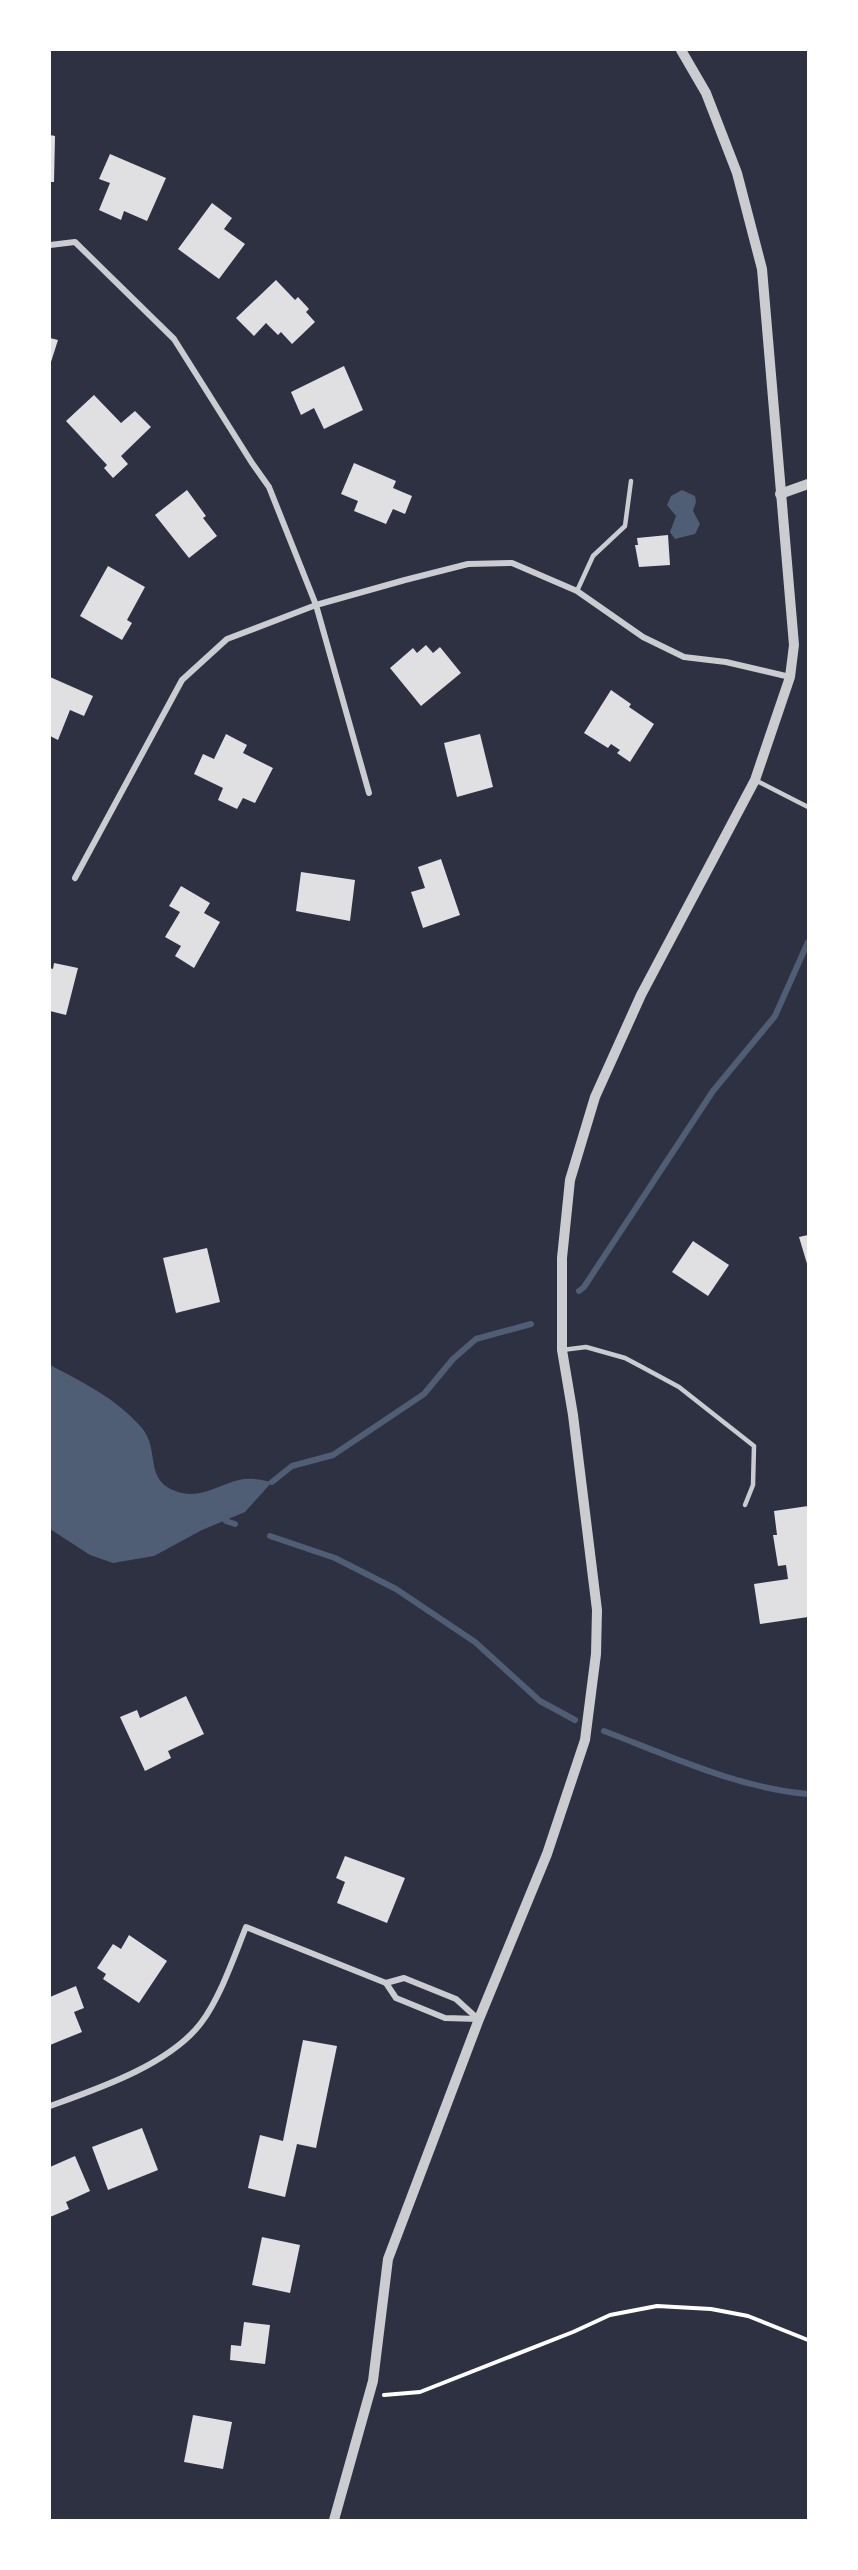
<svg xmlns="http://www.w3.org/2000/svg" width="858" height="2570" font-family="'IBM Plex Serif',serif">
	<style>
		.water { fill: #4f5d75 }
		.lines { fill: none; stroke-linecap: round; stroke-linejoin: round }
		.stream { stroke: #4f5d75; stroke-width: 6 }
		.building { fill: #e0e0e3 }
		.path { stroke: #fff; stroke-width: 4 }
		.service { stroke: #caccd0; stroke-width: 4.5 }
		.minor { stroke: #caccd0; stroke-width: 6 }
		.tertiary { stroke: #caccd0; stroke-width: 10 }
	</style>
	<rect width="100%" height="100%" fill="#2d3142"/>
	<g class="water">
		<path d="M 682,490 L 695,496 L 696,502 L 693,511 L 700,524 L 695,534 L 675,539 L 670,532 L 676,516 L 667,505 L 671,496 Z"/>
		<path d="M 50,1365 C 82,1382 116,1398 141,1427 C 162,1450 141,1483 182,1493 C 203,1498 220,1484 239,1480 C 250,1477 261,1480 272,1482 L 245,1512 L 202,1530 L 154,1556 L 113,1563 L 90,1555 L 50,1529 Z"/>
	</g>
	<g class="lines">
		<g class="stream">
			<path d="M 579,1291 L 584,1287 L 713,1091 L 775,1016 L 808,942"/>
			<path d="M 272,1482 L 292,1466 L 333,1455 L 424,1394 L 453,1359 L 476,1339 L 531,1324"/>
			<path d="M 226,1521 L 235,1524"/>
			<path d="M 270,1536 L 335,1558 L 396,1589 L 475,1642 L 540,1701 L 575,1720"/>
			<path d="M 604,1731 C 670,1756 738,1788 808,1794"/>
		</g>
	</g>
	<g class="building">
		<path d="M 50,135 L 55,136 L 54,182 L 50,182 Z"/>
		<path d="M 110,154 L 166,178 L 147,221 L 124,211 L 121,220 L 99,210 L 110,183 L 99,179 Z"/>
		<path d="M 212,203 L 232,218 L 224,229 L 245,244 L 219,279 L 178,249 Z"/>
		<path d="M 276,280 L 295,300 L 298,297 L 309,309 L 306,312 L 315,322 L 292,344 L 281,332 L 278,335 L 266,323 L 254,336 L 236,318 Z"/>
		<path d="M 50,338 L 58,340 L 50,365 Z"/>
		<path d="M 344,366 L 363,410 L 324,429 L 314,408 L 301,415 L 291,392 Z"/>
		<path d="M 94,395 L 121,423 L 135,411 L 151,427 L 121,456 L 128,464 L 113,478 L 104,468 L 107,465 L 66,421 Z"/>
		<path d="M 354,463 L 396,481 L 393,488 L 412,496 L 405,514 L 393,509 L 386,524 L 354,511 L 358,501 L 341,494 Z"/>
		<path d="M 187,490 L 206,516 L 203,518 L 217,536 L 189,558 L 155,515 Z"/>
		<path d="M 668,535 L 670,565 L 639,567 L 635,545 L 638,545 L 637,538 Z"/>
		<path d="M 108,566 L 145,587 L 127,620 L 132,623 L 122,640 L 80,616 Z"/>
		<path d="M 426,645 L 433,653 L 440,647 L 461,673 L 421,706 L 390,668 L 413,648 L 417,653 Z"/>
		<path d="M 50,677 L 93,696 L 84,716 L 70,710 L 58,740 L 50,736 Z"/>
		<path d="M 611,690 L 631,704 L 629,707 L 654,724 L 630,762 L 617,753 L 620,750 L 611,744 L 608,748 L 584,733 Z"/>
		<path d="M 226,734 L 247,745 L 243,753 L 273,768 L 255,803 L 243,798 L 237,809 L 218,800 L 223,788 L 194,774 L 203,754 L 214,759 Z"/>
		<path d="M 480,734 L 493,787 L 457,797 L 444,743 Z"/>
		<path d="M 441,859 L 460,915 L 423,928 L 411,892 L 425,888 L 418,867 Z"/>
		<path d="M 301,872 L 355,880 L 350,921 L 296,911 Z"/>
		<path d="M 181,886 L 210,903 L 204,913 L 220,922 L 194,968 L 175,956 L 181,946 L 165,937 L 180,912 L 169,906 Z"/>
		<path d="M 54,963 L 78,968 L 66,1015 L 50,1011 L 50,968 L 53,969 Z"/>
		<path d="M 808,1235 L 808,1267 L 799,1237 Z"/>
		<path d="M 693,1241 L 729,1265 L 708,1296 L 672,1272 Z"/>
		<path d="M 207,1248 L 220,1302 L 176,1313 L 163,1258 Z"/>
		<path d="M 808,1506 L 808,1617 L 760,1624 L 754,1584 L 788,1579 L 786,1565 L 778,1566 L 773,1535 L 777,1535 L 774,1511 Z"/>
		<path d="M 186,1696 L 204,1734 L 168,1751 L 171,1758 L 145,1771 L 120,1717 L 137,1710 L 140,1718 Z"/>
		<path d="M 345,1856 L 405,1878 L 387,1923 L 337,1903 L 345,1882 L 336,1878 Z"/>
		<path d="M 129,1935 L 167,1961 L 139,2003 L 103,1979 L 106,1974 L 97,1968 L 113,1944 L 121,1949 Z"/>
		<path d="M 76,1986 L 84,2008 L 74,2012 L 82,2032 L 50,2045 L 50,1997 Z"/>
		<path d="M 303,2040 L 337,2046 L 316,2148 L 297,2144 L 285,2197 L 248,2188 L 260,2135 L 283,2141 Z"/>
		<path d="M 142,2128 L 158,2170 L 108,2190 L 92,2147 Z"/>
		<path d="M 75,2156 L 90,2191 L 66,2202 L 69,2209 L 50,2217 L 50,2167 Z"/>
		<path d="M 262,2237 L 300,2245 L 290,2293 L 252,2285 Z"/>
		<path d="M 244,2322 L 270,2325 L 265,2364 L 230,2360 L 231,2345 L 241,2346 Z"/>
		<path d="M 193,2415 L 232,2422 L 223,2469 L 184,2462 Z"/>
	</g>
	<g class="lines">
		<path class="path" d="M 384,2395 L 420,2392 L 573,2332 L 610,2315 L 657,2306 L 711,2309 L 748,2316 L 808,2340"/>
		<g class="service">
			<path d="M 577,591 L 593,556 L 625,526 L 631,481"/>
			<path d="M 755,780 L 808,807"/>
			<path d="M 562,1350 L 586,1347 L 625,1358 L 642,1367 L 679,1387 L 754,1446 L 753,1485 L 745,1505"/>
		</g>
		<g class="minor">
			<path d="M 50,245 L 75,242 L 174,339 L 252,463 L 269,487 L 316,605 L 369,793"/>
			<path d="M 75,878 L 182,680 L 227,639 L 316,605 L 405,580 L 468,564 L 512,563 L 577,591 L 643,637 L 684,657 L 726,662 L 790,677"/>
			<path d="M 386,1983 L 404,1978 L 456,1999 L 478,2019"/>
			<path d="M 50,2106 C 97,2089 169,2065 201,2023 C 220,1998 234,1957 246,1927 L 386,1983 L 396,1998 L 445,2018 L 479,2019"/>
		</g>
		<g class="tertiary">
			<path d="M 780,494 L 808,484"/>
			<path d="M 334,2520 L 373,2381 L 388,2259 L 479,2019 L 547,1854 L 585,1740 L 596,1654 L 597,1610 L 573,1415 L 562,1350 L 562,1258 L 570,1180 L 595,1097 L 641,995 L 755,780 L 790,677 L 794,645 L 762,269 L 737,173 L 706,93 L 681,50"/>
		</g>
	</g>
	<rect width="858" height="2570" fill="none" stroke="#ffffff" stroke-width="102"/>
</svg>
